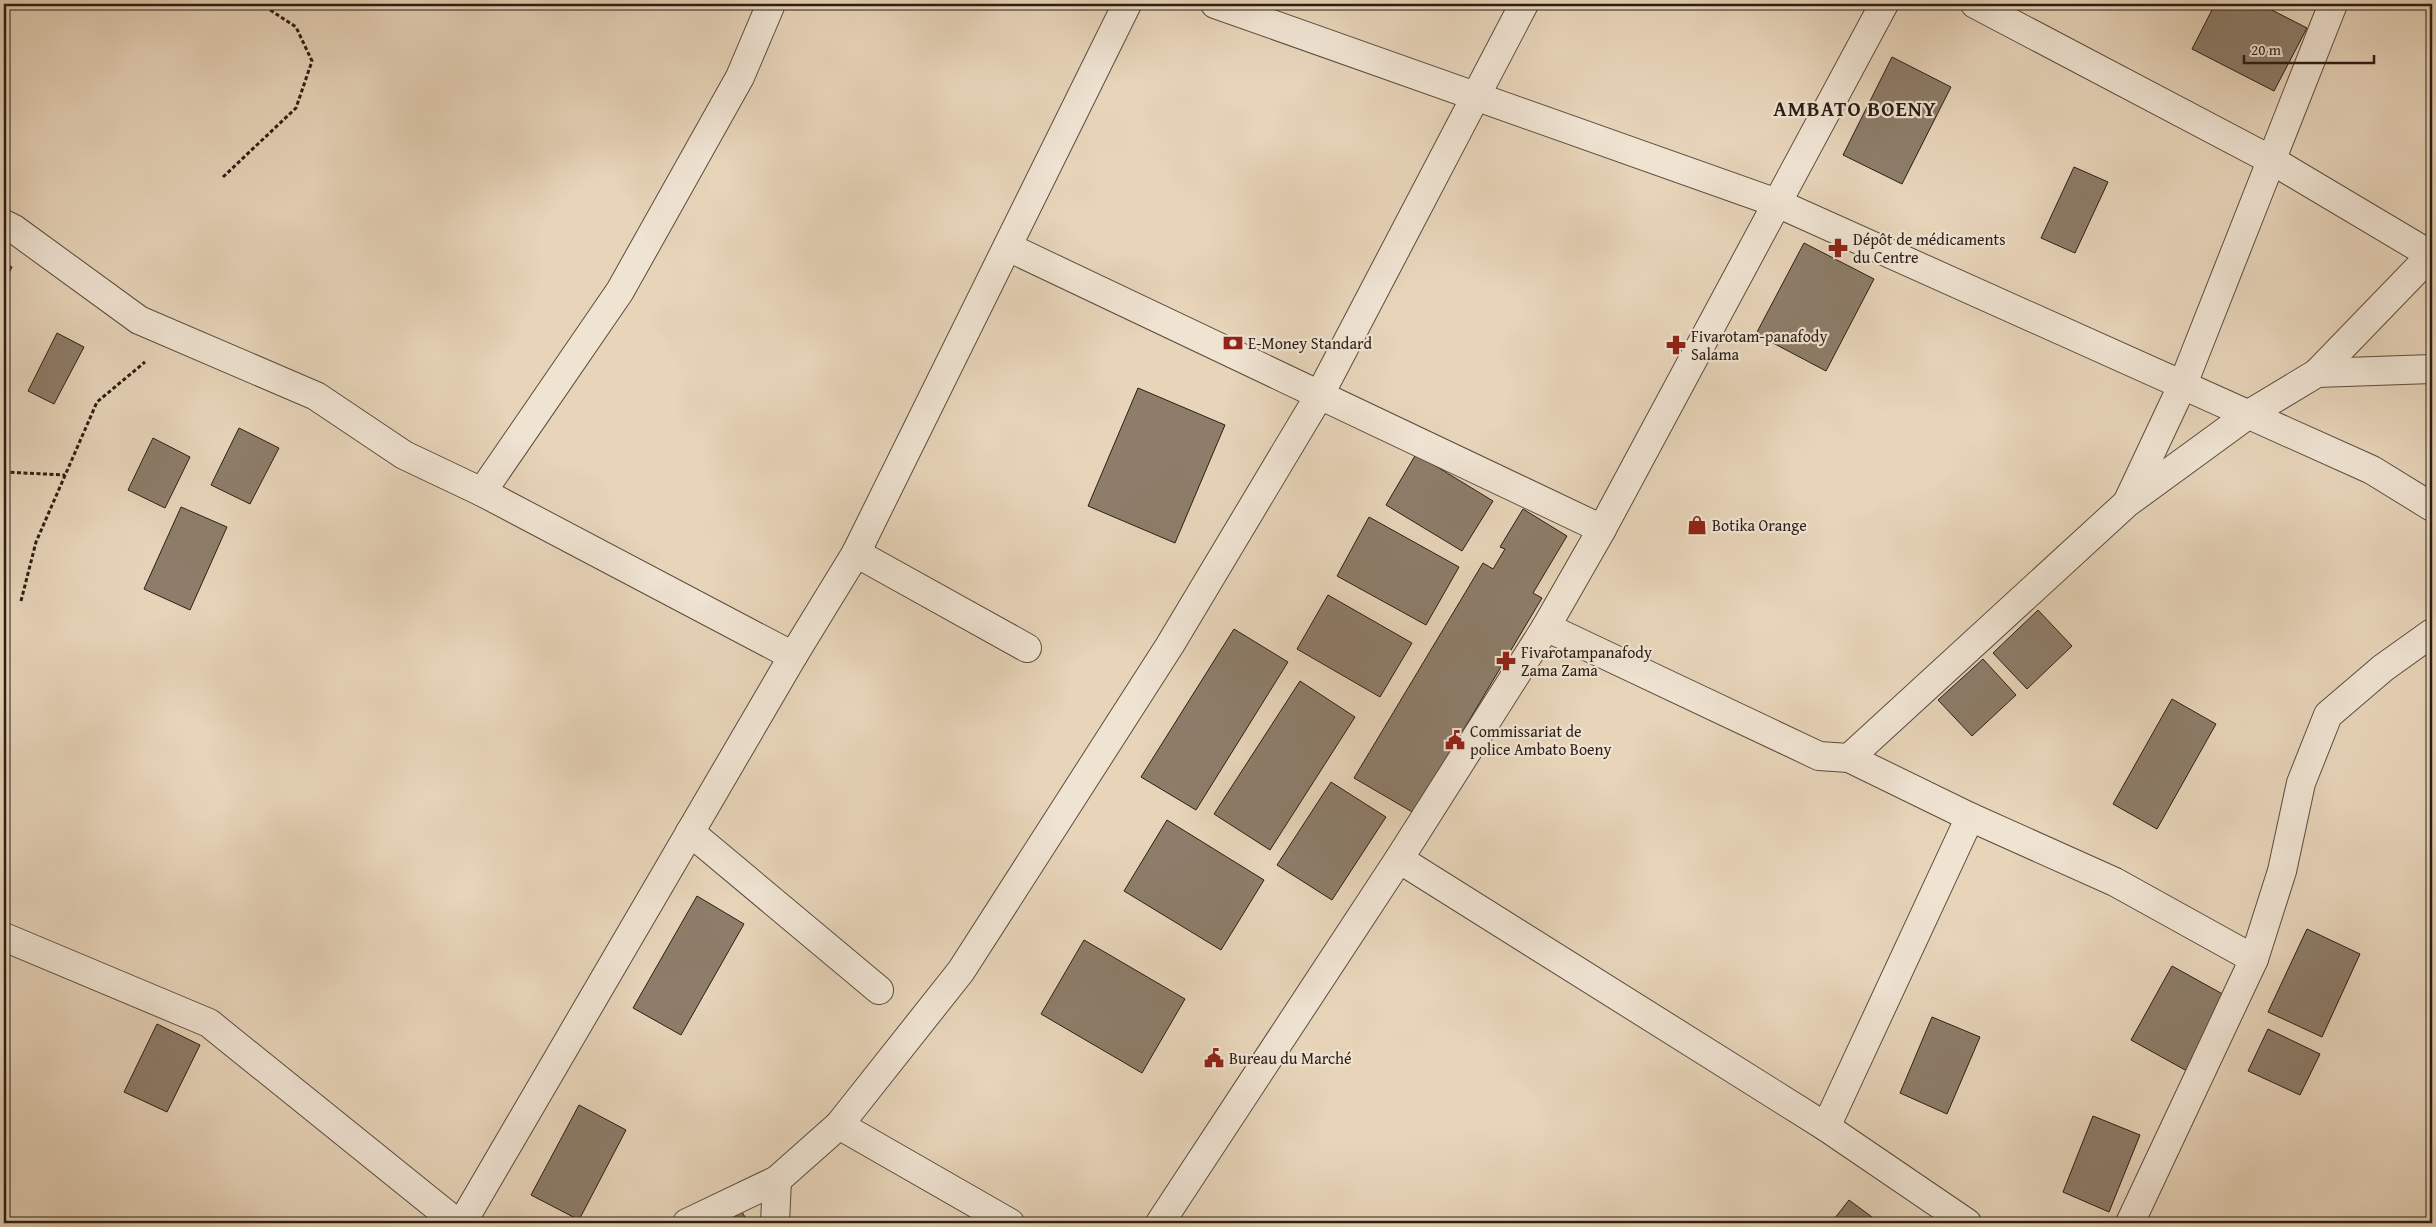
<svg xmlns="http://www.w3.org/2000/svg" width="2436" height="1227" font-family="'Gentium Book Plus',serif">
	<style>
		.building { fill: #8d7d6a; stroke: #2b1e15 }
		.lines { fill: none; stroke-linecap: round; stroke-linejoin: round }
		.minor-casing { stroke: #5a4c3e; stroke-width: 30 }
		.path { stroke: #2b1e15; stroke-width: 3; stroke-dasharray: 4 2.5; stroke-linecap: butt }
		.minor { stroke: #efe3d2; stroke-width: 28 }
		.labels { text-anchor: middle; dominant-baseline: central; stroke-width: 4.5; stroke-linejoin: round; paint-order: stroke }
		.poi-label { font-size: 16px; fill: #2b1e15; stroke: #efe3d2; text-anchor: start }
		.district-label { font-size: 21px; font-weight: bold; letter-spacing: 1px; fill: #2b1e15; stroke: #efe3d2 }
	</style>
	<rect width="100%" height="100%" fill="#e7d4b9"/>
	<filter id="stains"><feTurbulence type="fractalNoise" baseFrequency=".004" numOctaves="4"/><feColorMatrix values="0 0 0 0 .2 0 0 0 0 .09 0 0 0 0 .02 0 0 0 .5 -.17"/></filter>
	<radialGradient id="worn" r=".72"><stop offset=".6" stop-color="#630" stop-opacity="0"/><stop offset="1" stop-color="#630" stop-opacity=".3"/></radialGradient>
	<g class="building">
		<path d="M 2215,4 L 2260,4 L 2307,28 L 2274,91 L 2192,49 Z"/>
		<path d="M 1892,57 L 1951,87 L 1902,184 L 1843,155 Z"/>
		<path d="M 2074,167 L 2108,182 L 2075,253 L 2041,238 Z"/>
		<path d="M 1804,243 L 1874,279 L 1826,371 L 1756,334 Z"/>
		<path d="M 4,263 L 12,267 L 4,283 Z"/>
		<path d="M 57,333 L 84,347 L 54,404 L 28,391 Z"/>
		<path d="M 1138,388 L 1225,425 L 1175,543 L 1088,506 Z"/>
		<path d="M 239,428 L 279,448 L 250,504 L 211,485 Z"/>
		<path d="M 153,438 L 190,457 L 165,508 L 128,490 Z"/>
		<path d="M 1416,454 L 1493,501 L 1462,551 L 1386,505 Z"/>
		<path d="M 181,507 L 227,527 L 190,610 L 144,589 Z"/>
		<path d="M 1523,509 L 1567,536 L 1533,593 L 1542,598 L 1414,813 L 1354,778 L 1483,563 L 1493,569 L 1505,549 L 1500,547 Z"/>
		<path d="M 1369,517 L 1459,567 L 1426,625 L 1337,576 Z"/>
		<path d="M 1328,595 L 1412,643 L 1380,697 L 1297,649 Z"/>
		<path d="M 2038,610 L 2072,646 L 2027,689 L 1993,653 Z"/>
		<path d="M 1234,629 L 1288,662 L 1196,810 L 1141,777 Z"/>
		<path d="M 1983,659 L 2016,695 L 1972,736 L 1938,700 Z"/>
		<path d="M 1300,681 L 1355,717 L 1270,850 L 1214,814 Z"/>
		<path d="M 2172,699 L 2216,724 L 2157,829 L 2113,804 Z"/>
		<path d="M 1331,782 L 1386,817 L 1332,900 L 1277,865 Z"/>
		<path d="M 1167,820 L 1264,880 L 1221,950 L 1124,891 Z"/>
		<path d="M 697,896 L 744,924 L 681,1035 L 633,1008 Z"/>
		<path d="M 2307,929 L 2360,954 L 2322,1037 L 2268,1012 Z"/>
		<path d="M 1084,940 L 1185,999 L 1142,1073 L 1041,1014 Z"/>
		<path d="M 2172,966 L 2228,997 L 2187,1071 L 2131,1040 Z"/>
		<path d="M 1932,1017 L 1980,1037 L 1947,1114 L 1900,1093 Z"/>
		<path d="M 157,1024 L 200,1045 L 167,1112 L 124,1092 Z"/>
		<path d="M 2268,1029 L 2320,1054 L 2300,1095 L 2248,1071 Z"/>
		<path d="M 579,1105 L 626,1130 L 579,1220 L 531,1195 Z"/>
		<path d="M 2093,1116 L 2140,1135 L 2109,1212 L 2063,1192 Z"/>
		<path d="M 1849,1200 L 1880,1223 L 1831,1223 Z"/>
		<path d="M 738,1206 L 749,1223 L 710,1223 Z"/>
	</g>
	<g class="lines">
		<defs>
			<g id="minor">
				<path d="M 771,4 L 740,77 L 620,291 L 482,492 L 793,656"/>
				<path d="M 1215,4 L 1777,203 L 2372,470 L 2432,507"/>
				<path d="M 1975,4 L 2273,161 L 2431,255"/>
				<path d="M 4,224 L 14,229 L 139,320 L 316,396 L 404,455 L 482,492"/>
				<path d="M 1008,247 L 1602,529"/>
				<path d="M 2317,373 L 2432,369"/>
				<path d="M 2128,501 L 2183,384 L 2333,4"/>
				<path d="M 856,553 L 1027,648"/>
				<path d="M 1546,627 L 1819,756 L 1849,758 L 2127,503 L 2249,414 L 2317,373 L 2432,254"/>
				<path d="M 1849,758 L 1970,817 L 2115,882 L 2254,959"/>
				<path d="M 690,832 L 879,990"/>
				<path d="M 1399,859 L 1826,1127 L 1967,1223"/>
				<path d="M 4,937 L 209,1023 L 457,1223"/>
				<path d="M 839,1125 L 1010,1223"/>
				<path d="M 1826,1127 L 1970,817"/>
				<path d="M 462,1223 L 793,656 L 856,553 L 1127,4"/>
				<path d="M 687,1223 L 777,1180 L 839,1125 L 961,971 L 1170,645 L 1319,396 L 1524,4"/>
				<path d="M 775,1223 L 777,1180"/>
				<path d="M 1160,1223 L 1399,859 L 1546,627 L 1602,529 L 1884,4"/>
				<path d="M 2130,1223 L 2254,959 L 2282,871 L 2301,783 L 2328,715 L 2383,668 L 2432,633"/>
			</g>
		</defs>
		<use href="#minor" class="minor-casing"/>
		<g class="path">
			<path d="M 223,177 L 296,108 L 312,61 L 296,27 L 261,4"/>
			<path d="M 4,472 L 65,475"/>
			<path d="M 21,601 L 36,542 L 97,402 L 145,362"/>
		</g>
		<use href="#minor" class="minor"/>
	</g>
	<defs>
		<symbol id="pharmacy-bare" viewBox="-9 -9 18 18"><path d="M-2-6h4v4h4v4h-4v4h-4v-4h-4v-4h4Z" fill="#8f2418" stroke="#efe3d2" stroke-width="2.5" paint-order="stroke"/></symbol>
		<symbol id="bank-bare" viewBox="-9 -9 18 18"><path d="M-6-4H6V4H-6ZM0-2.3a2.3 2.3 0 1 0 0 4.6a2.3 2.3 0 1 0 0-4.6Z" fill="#8f2418" stroke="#efe3d2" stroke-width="2.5" paint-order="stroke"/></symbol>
		<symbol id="shop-bare" viewBox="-9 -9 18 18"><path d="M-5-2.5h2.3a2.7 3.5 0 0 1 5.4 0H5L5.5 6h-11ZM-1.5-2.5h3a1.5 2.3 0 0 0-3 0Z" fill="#8f2418" stroke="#efe3d2" stroke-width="2.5" paint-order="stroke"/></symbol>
		<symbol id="civic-bare" viewBox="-9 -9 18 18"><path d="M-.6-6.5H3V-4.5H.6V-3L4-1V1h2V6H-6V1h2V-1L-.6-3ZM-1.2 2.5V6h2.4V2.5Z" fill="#8f2418" stroke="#efe3d2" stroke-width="2.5" paint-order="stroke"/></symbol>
	</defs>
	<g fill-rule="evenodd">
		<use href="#pharmacy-bare" x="1824" y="234" width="28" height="28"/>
		<use href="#bank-bare" x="1219" y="329" width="28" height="28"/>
		<use href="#pharmacy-bare" x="1662" y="331" width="28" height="28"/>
		<use href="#shop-bare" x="1683" y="511" width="28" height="28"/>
		<use href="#pharmacy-bare" x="1492" y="647" width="28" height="28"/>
		<use href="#civic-bare" x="1441" y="726" width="28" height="28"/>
		<use href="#civic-bare" x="1200" y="1044" width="28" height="28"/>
	</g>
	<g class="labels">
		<g class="poi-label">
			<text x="1853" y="239">Dépôt de médicaments<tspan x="1853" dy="18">du Centre</tspan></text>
			<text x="1691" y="336">Fivarotam-panafody<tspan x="1691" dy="18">Salama</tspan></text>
			<text x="1248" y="343">E-Money Standard</text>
			<text x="1712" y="525">Botika Orange</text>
			<text x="1521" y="652">Fivarotampanafody<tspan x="1521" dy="18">Zama Zama</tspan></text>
			<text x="1470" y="731">Commissariat de<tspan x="1470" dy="18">police Ambato Boeny</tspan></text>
			<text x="1229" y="1058">Bureau du Marché</text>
		</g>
		<g class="district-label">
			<text x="1855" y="108">AMBATO BOENY</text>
		</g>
	</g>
	<rect width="2436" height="1227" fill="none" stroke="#e7d4b9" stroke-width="20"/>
	<rect x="5" y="5" width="2426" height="1217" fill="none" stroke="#2b1e15" stroke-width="2.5"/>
	<rect x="10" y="10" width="2416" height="1207" fill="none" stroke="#2b1e15"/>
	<path d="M2244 55v8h130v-8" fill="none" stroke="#2b1e15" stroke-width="2.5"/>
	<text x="2251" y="55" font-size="15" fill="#2b1e15" stroke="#efe3d2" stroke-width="4" paint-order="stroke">20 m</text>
	<rect width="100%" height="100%" filter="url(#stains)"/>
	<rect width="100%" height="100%" fill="url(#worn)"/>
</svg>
